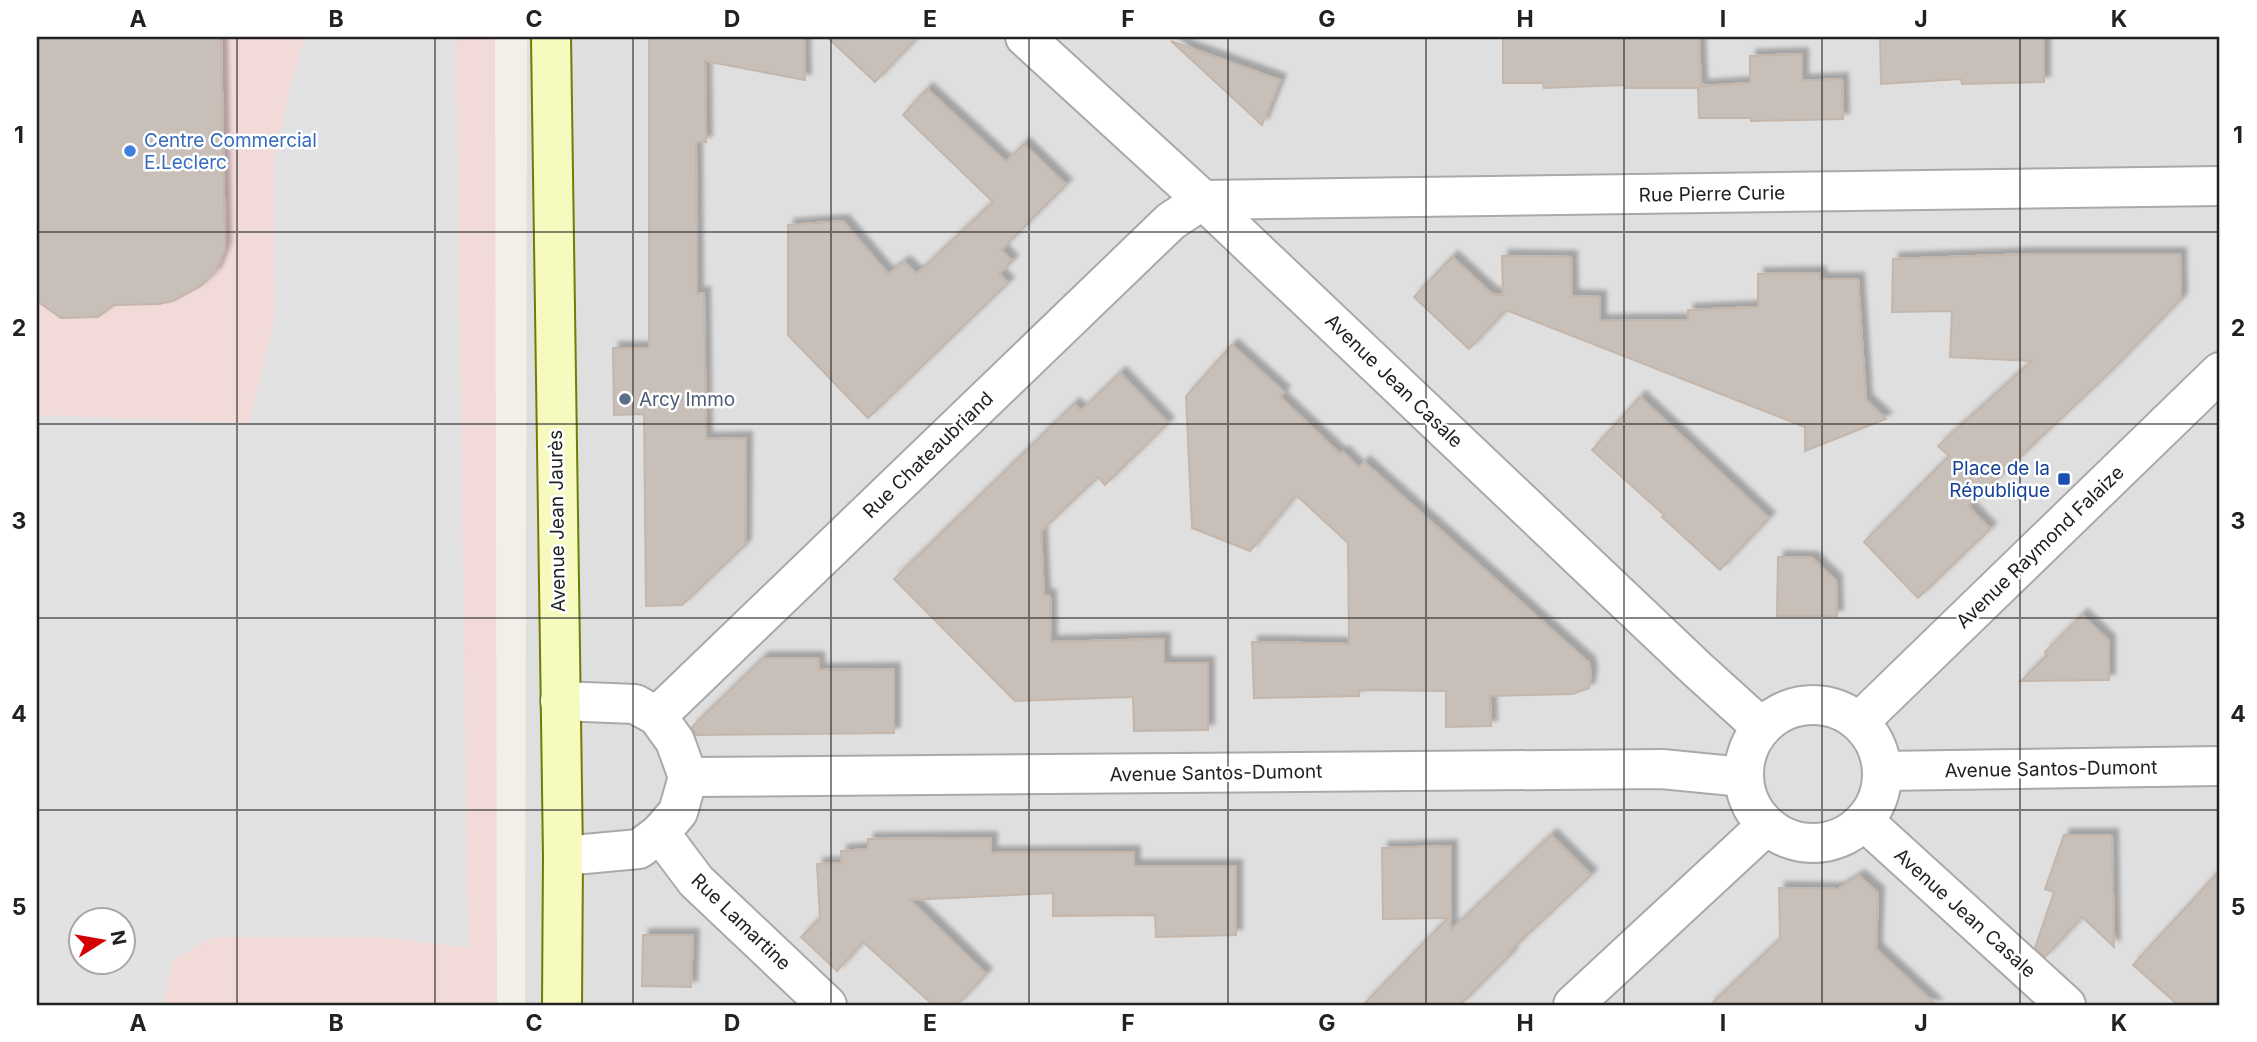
<svg xmlns="http://www.w3.org/2000/svg" width="2257" height="1042" font-family="Inter,sans-serif">
	<style>
		.residential { fill: #e0dfdf }
		.commercial { fill: #f2dad9; fill-rule: evenodd }
		.parking { fill: #e2e2e2; fill-rule: evenodd }
		.building { fill: #c7bfb8; stroke: #c4b6ab; stroke-width: 2; filter: url(#shadow) }
		.lines { fill: none; stroke-linecap: round; stroke-linejoin: round }
		.street-casing { stroke: #a9a9a9; stroke-width: 42 }
		.secondary-casing { stroke: #707d05; stroke-width: 42 }
		.street { stroke: #fff; stroke-width: 38 }
		.secondary { stroke: #f7fabf; stroke-width: 38 }
		.grid { fill: none; stroke: #222; stroke-width: 2; stroke-opacity: 0.55 }
		.shop-dot { fill: #3f7fe0; stroke: #fff; stroke-width: 2.5 }
		.service-dot { fill: #5c6f8a; stroke: #fff; stroke-width: 2.5 }
		.transit-dot { fill: #1a4fb4; stroke: #fff; stroke-width: 2.5 }
		.labels { text-anchor: middle; dominant-baseline: central; stroke-width: 5; stroke-linejoin: round; paint-order: stroke }
		.shop-label { font-size: 19px; fill: #366cbe; stroke: #fff; text-anchor: start }
		.street-label { font-size: 19px; fill: #222; stroke: #fff }
		.service-label { font-size: 19px; fill: #4e5e75; stroke: #fff; text-anchor: start }
		.transit-label { font-size: 19px; fill: #164399; stroke: #fff; text-anchor: end }
		.neatline { fill: none; stroke: #222; stroke-width: 2.5 }
		.grid-label { font-size: 23px; text-anchor: middle; font-weight: bold; fill: #222 }
	</style>
	<defs>
		<filter id="shadow"><feDropShadow dx="6" dy="-6" stdDeviation="2" flood-color="#0004"/></filter>
	</defs>
	<rect width="100%" height="100%" fill="#f2efe9"/>
	<path class="residential" d="M 527,37 L 2220,37 L 2220,1005 L 525,1005 Z"/>
	<path class="commercial" d="M 37,37 L 495,37 L 497,1005 L 37,1005 ZM 80,920 L 122,920 L 122,962 L 80,962 Z"/>
	<path class="parking" d="M 305,37 L 456,37 L 468,948 L 381,937 L 214,937 L 173,960 L 163,1005 L 37,1005 L 37,415 L 249,423 L 275,317 L 274,162 L 291,84 ZM 80,920 L 122,920 L 122,962 L 80,962 Z"/>
	<g class="building">
		<path d="M 37,37 L 221,37 L 225,248 L 216,271 L 201,286 L 173,301 L 159,304 L 114,305 L 98,317 L 61,318 L 37,301 Z"/>
		<path d="M 649,37 L 804,37 L 805,80 L 705,61 L 706,142 L 696,142 L 697,294 L 704,293 L 706,439 L 746,438 L 745,545 L 682,605 L 646,606 L 644,414 L 614,415 L 613,348 L 649,348 Z"/>
		<path d="M 827,37 L 918,37 L 875,82 Z"/>
		<path d="M 1503,37 L 1699,37 L 1701,86 L 1750,83 L 1750,56 L 1802,54 L 1802,81 L 1842,79 L 1843,119 L 1751,121 L 1751,118 L 1699,118 L 1698,88 L 1625,88 L 1625,85 L 1544,88 L 1543,83 L 1503,83 Z"/>
		<path d="M 1880,37 L 2044,37 L 2044,82 L 1962,84 L 1961,79 L 1881,84 Z"/>
		<path d="M 1171,41 L 1280,80 L 1262,125 Z"/>
		<path d="M 927,89 L 1006,162 L 1024,144 L 1066,185 L 1001,250 L 1012,261 L 999,274 L 1008,283 L 868,418 L 788,335 L 788,225 L 843,221 L 888,274 L 904,262 L 917,274 L 993,202 L 903,115 Z"/>
		<path d="M 2030,254 L 2180,254 L 2181,299 L 2107,375 L 1968,506 L 1990,529 L 1918,598 L 1864,542 L 1949,456 L 1938,446 L 2032,361 L 1950,357 L 1952,311 L 1892,312 L 1893,259 Z"/>
		<path d="M 1502,256 L 1571,257 L 1572,296 L 1600,297 L 1600,321 L 1688,320 L 1688,310 L 1758,307 L 1758,274 L 1820,273 L 1820,279 L 1858,279 L 1866,400 L 1886,419 L 1805,451 L 1805,427 L 1506,310 L 1469,349 L 1414,297 L 1452,257 L 1492,294 L 1503,295 Z"/>
		<path d="M 1232,345 L 1284,392 L 1280,397 L 1340,454 L 1343,452 L 1359,468 L 1364,462 L 1589,663 L 1591,673 L 1589,688 L 1573,694 L 1490,696 L 1491,726 L 1446,727 L 1446,691 L 1359,690 L 1359,696 L 1254,698 L 1252,642 L 1349,644 L 1348,543 L 1296,495 L 1250,551 L 1192,528 L 1186,396 Z"/>
		<path d="M 1120,373 L 1168,423 L 1105,485 L 1098,477 L 1041,531 L 1044,595 L 1050,596 L 1051,642 L 1164,639 L 1164,663 L 1208,663 L 1208,730 L 1134,731 L 1133,697 L 1015,701 L 894,579 L 1074,404 L 1081,411 Z"/>
		<path d="M 1640,397 L 1769,518 L 1720,570 L 1662,517 L 1664,515 L 1592,450 Z"/>
		<path d="M 1778,557 L 1812,558 L 1836,581 L 1837,616 L 1777,616 Z"/>
		<path d="M 2082,615 L 2109,641 L 2109,680 L 2021,681 L 2047,655 L 2045,652 Z"/>
		<path d="M 763,658 L 818,658 L 819,670 L 894,669 L 894,733 L 696,735 L 692,727 Z"/>
		<path d="M 1551,835 L 1591,875 L 1509,952 L 1511,954 L 1460,1005 L 1363,1005 L 1448,918 L 1383,919 L 1382,848 L 1451,846 L 1451,930 Z"/>
		<path d="M 2064,835 L 2112,835 L 2114,947 L 2082,917 L 2045,957 L 2035,948 L 2054,892 L 2045,889 Z"/>
		<path d="M 991,838 L 991,853 L 1134,852 L 1134,866 L 1236,866 L 1236,935 L 1156,937 L 1155,915 L 1053,916 L 1053,893 L 910,900 L 986,974 L 957,1005 L 933,1005 L 863,942 L 837,971 L 801,937 L 820,918 L 817,864 L 842,863 L 841,851 L 868,849 L 868,839 Z"/>
		<path d="M 2220,870 L 2220,1005 L 2178,1005 L 2133,965 Z"/>
		<path d="M 1859,876 L 1878,893 L 1876,949 L 1936,1005 L 1710,1005 L 1780,939 L 1779,888 L 1838,889 Z"/>
		<path d="M 643,935 L 693,935 L 691,987 L 642,986 Z"/>
	</g>
	<g class="lines">
		<defs>
			<g id="street">
				<path d="M 1025,37 L 1203,200 L 1697,669 L 1761,727"/>
				<path d="M 560,701 L 635,704 L 657,716 L 675,741 L 688,777 L 678,812 L 660,833 L 639,849 L 563,856"/>
				<circle cx="1813" cy="774" r="69"/>
				<path d="M 657,716 L 1171,221 L 1203,200 L 2220,186"/>
				<path d="M 1859,722 L 2220,372"/>
				<path d="M 1882,771 L 2220,766"/>
				<path d="M 688,777 L 1662,769 L 1743,777"/>
				<path d="M 1864,821 L 2066,1005"/>
				<path d="M 660,833 L 696,881 L 827,1005"/>
				<path d="M 1573,1005 L 1766,826"/>
			</g>
			<path id="secondary" d="M 551,37 L 563,856 L 562,1005"/>
		</defs>
		<use href="#street" class="street-casing"/>
		<use href="#secondary" class="secondary-casing"/>
		<use href="#street" class="street"/>
		<use href="#secondary" class="secondary"/>
	</g>
	<path class="grid" d="M 237,37 L 237,1005M 435,37 L 435,1005M 633,37 L 633,1005M 831,37 L 831,1005M 1029,37 L 1029,1005M 1228,37 L 1228,1005M 1426,37 L 1426,1005M 1624,37 L 1624,1005M 1822,37 L 1822,1005M 2020,37 L 2020,1005M 37,232 L 2220,232M 37,424 L 2220,424M 37,618 L 2220,618M 37,810 L 2220,810"/>
	<circle class="shop-dot" cx="130" cy="151" r="7"/>
	<circle class="service-dot" cx="625" cy="399" r="7"/>
	<rect class="transit-dot" x="2057" y="472" width="14" height="14" rx="3.5"/>
	<g class="labels">
		<g class="shop-label">
			<text x="144" y="140">Centre Commercial<tspan x="144" dy="22">E.Leclerc</tspan></text>
		</g>
		<g class="street-label">
			<text transform="translate(1712 194) rotate(-1)">Rue Pierre Curie</text>
			<text transform="translate(1394 381) rotate(44)">Avenue Jean Casale</text>
			<text transform="translate(928 455) rotate(-44)">Rue Chateaubriand</text>
			<text transform="translate(557 521) rotate(-91)">Avenue Jean Jaurès</text>
			<text transform="translate(2040 547) rotate(-44)">Avenue Raymond Falaize</text>
			<text transform="translate(2051 769) rotate(-1)">Avenue Santos-Dumont</text>
			<text transform="translate(1216 773) rotate(-1)">Avenue Santos-Dumont</text>
			<text transform="translate(1965 913) rotate(42)">Avenue Jean Casale</text>
			<text transform="translate(741 922) rotate(44)">Rue Lamartine</text>
		</g>
		<g class="service-label">
			<text x="639" y="399">Arcy Immo</text>
		</g>
		<g class="transit-label">
			<text x="2050" y="468">Place de la<tspan x="2050" dy="22">République</tspan></text>
		</g>
	</g>
	<rect width="2257" height="1042" fill="none" stroke="#ffffff" stroke-width="77"/>
	<g transform="translate(102 941) rotate(79)"><circle r="33" fill="#ffffff" stroke="#a7a7a7" stroke-width="2"/>
	<path d="M0-5L12 26L0 18L-12 26Z" fill="#d40000"/>
	<text y="-10" font-size="19" font-weight="bold" text-anchor="middle" fill="#222222">N</text>
	</g>
	<rect x="38" y="38" width="2180" height="966" class="neatline"/>
	<g class="grid-label">
		<text x="138" y="27">A</text>
		<text x="336" y="27">B</text>
		<text x="534" y="27">C</text>
		<text x="732" y="27">D</text>
		<text x="930" y="27">E</text>
		<text x="1128" y="27">F</text>
		<text x="1327" y="27">G</text>
		<text x="1525" y="27">H</text>
		<text x="1723" y="27">I</text>
		<text x="1921" y="27">J</text>
		<text x="2119" y="27">K</text>
		<text x="19" y="143">1</text>
		<text x="2238" y="143">1</text>
		<text x="19" y="336">2</text>
		<text x="2238" y="336">2</text>
		<text x="19" y="529">3</text>
		<text x="2238" y="529">3</text>
		<text x="19" y="722">4</text>
		<text x="2238" y="722">4</text>
		<text x="19" y="915">5</text>
		<text x="2238" y="915">5</text>
		<text x="138" y="1031">A</text>
		<text x="336" y="1031">B</text>
		<text x="534" y="1031">C</text>
		<text x="732" y="1031">D</text>
		<text x="930" y="1031">E</text>
		<text x="1128" y="1031">F</text>
		<text x="1327" y="1031">G</text>
		<text x="1525" y="1031">H</text>
		<text x="1723" y="1031">I</text>
		<text x="1921" y="1031">J</text>
		<text x="2119" y="1031">K</text>
	</g>
</svg>
